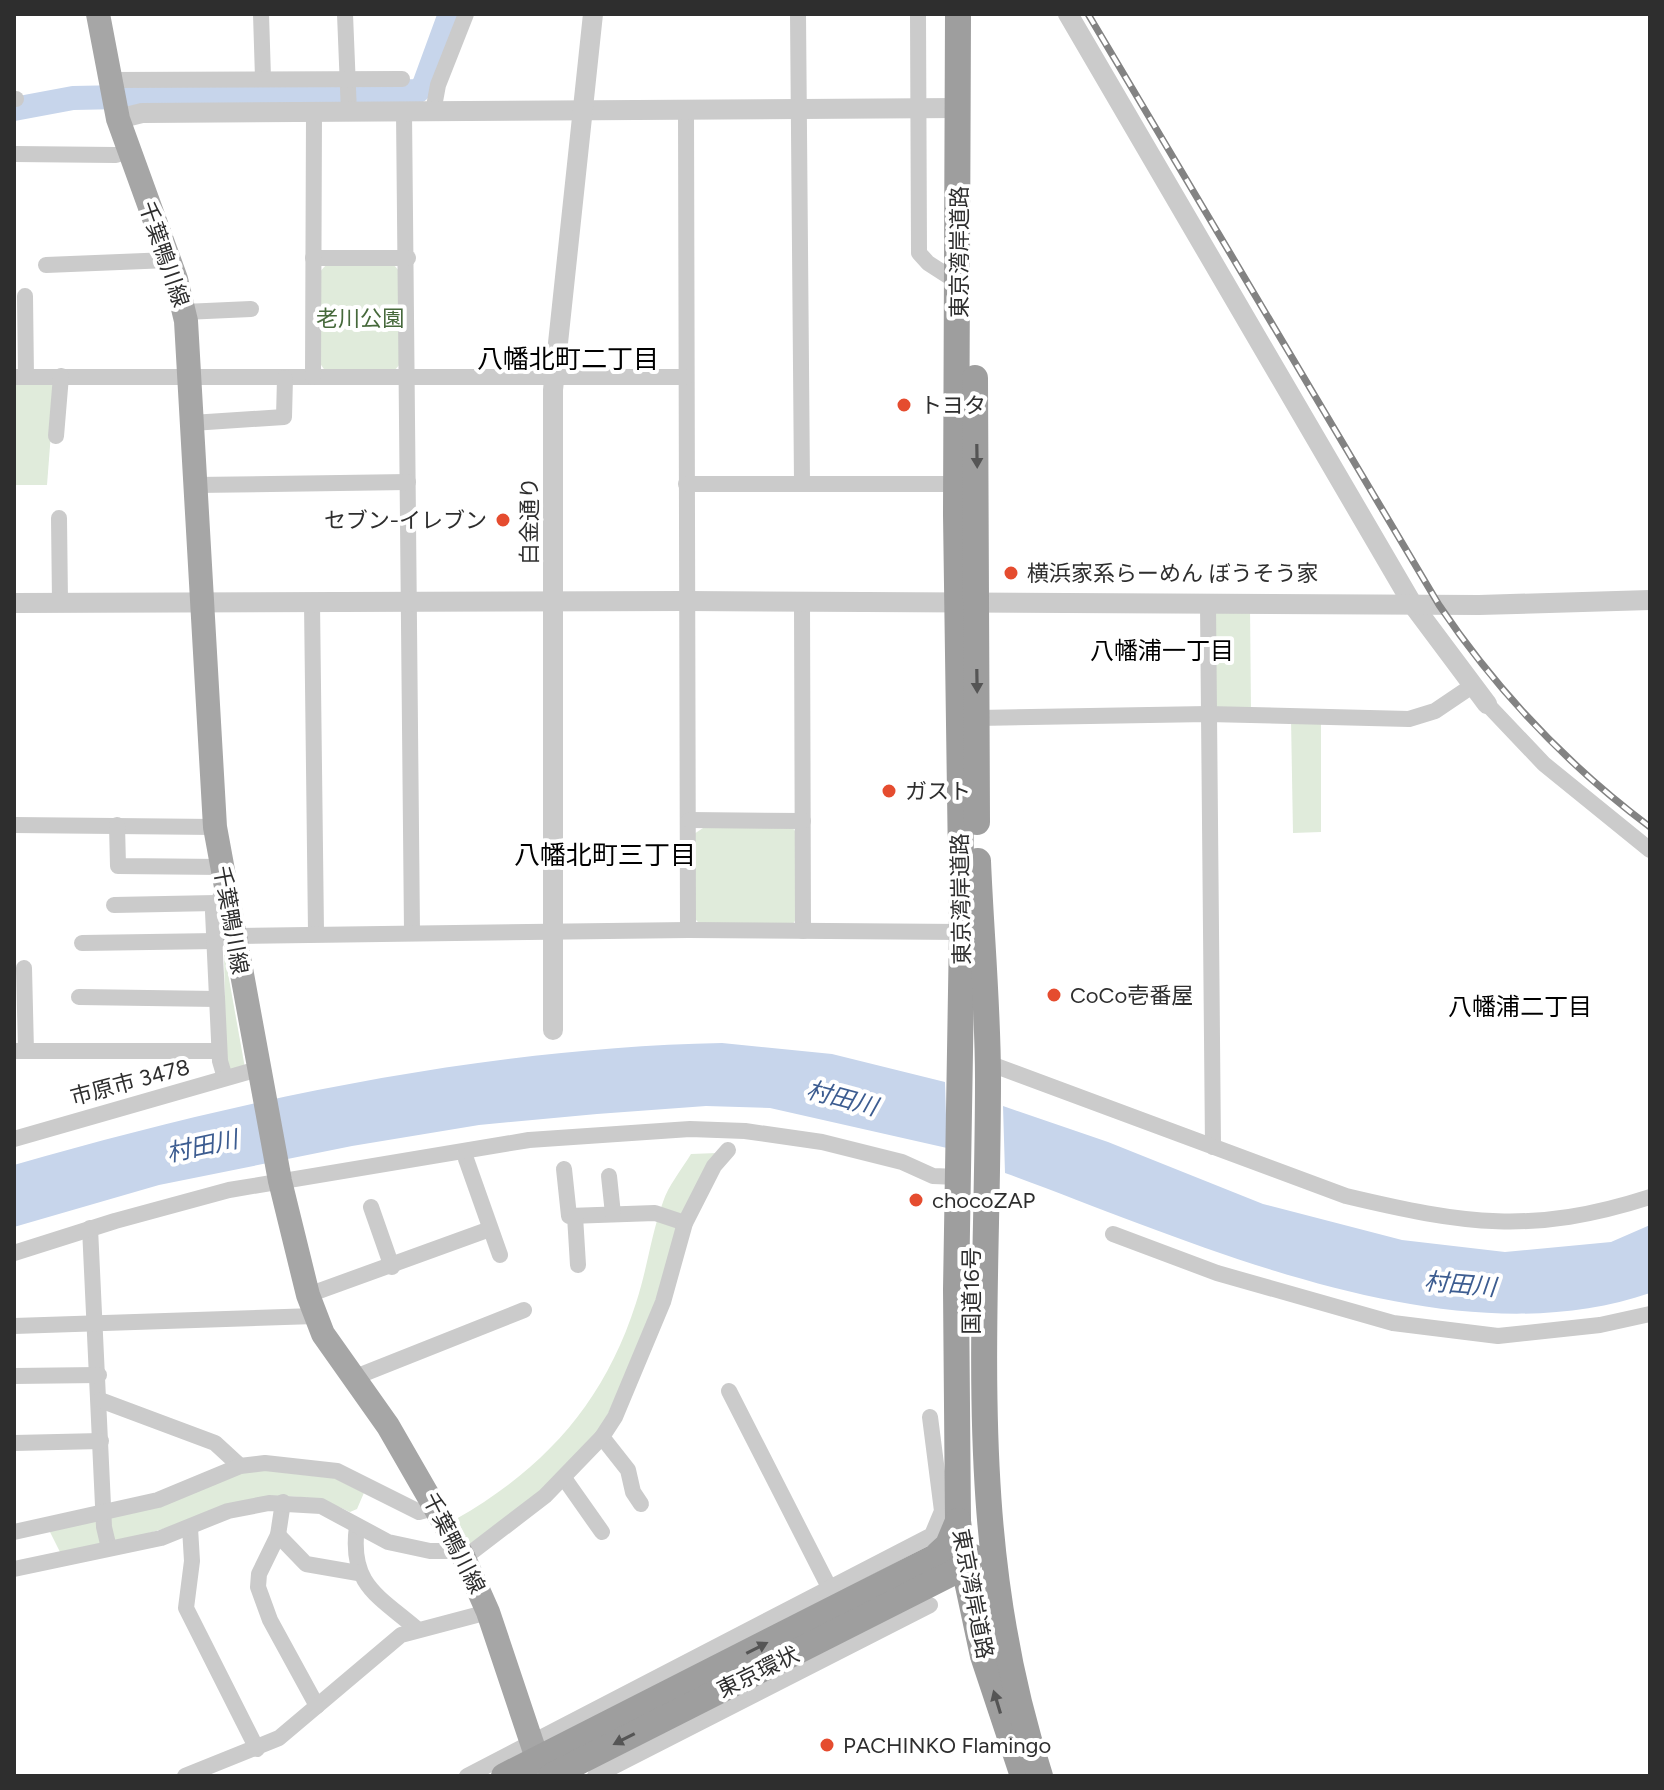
<svg xmlns="http://www.w3.org/2000/svg" width="1664" height="1790" font-family="Figtree,'Noto Sans JP',sans-serif">
	<style>
		.green { fill: #e0ebdb }
		.water { fill: #c7d5eb }
		.lines { fill: none; stroke-linecap: round; stroke-linejoin: round }
		.river { stroke: #c7d5eb; stroke-width: 24 }
		.minor { stroke: #cbcbcb; stroke-width: 16 }
		.tertiary { stroke: #cbcbcb; stroke-width: 20 }
		.primary { stroke: #a6a6a6; stroke-width: 24 }
		.trunk { stroke: #9e9e9e; stroke-width: 26 }
		.rail-casing { stroke: #838383; stroke-width: 7 }
		.rail { stroke: #fff; stroke-width: 4; stroke-dasharray: 12; stroke-linecap: butt }
		.oneway { fill: #555 }
		.poi-dot { fill: #e54c2f; stroke: #fff; stroke-width: 3 }
		.labels { text-anchor: middle; dominant-baseline: central; stroke-width: 8; stroke-linejoin: round; paint-order: stroke }
		.street-label { font-size: 22px; fill: #2e2e2e; stroke: #fff }
		.park-label { font-size: 22px; fill: #46693b; stroke: #fff }
		.poi-label { font-size: 22px; fill: #2e2e2e; stroke: #fff; text-anchor: start }
		.neighbourhood-label { font-size: 24px; fill: #000; stroke: #fff }
		.water-label { font-size: 24px; font-style: italic; fill: #3c5c90; stroke: #fff }
		.quarter-label { font-size: 26px; fill: #000; stroke: #fff }
	</style>
	<rect width="100%" height="100%" fill="#fff"/>
	<g class="green">
		<path d="M 326,265 L 394,265 L 400,272 L 401,363 L 393,372 L 326,372 L 319,362 L 318,274 Z"/>
		<path d="M 55,381 L 47,485 L 14,485 L 14,383 Z"/>
		<path d="M 1210,607 L 1250,607 L 1251,713 L 1210,712 Z"/>
		<path d="M 1291,718 L 1321,719 L 1321,832 L 1293,833 Z"/>
		<path d="M 792,827 L 798,835 L 798,917 L 792,925 L 701,925 L 695,919 L 694,834 L 703,828 Z"/>
		<path d="M 224,951 L 245,1068 L 229,1069 L 226,1059 Z"/>
		<path d="M 717,1153 L 656,1307 L 603,1425 L 559,1477 L 470,1544 L 456,1519 C 545,1468 604,1403 636,1303 C 647,1270 651,1235 663,1202 C 668,1186 682,1169 691,1154 Z"/>
		<path d="M 247,1467 L 331,1472 L 366,1488 L 357,1509 L 350,1512 C 276,1476 228,1510 156,1531 C 125,1540 92,1545 60,1552 L 48,1528 Z"/>
	</g>
	<g class="water">
		<path d="M 722,1043 L 832,1054 L 945,1082 L 947,1148 L 770,1108 L 706,1106 L 597,1114 L 479,1125 L 352,1146 L 159,1185 L 14,1227 L 14,1165 C 243,1099 483,1048 722,1043 Z"/>
		<path d="M 1003,1106 L 1108,1142 L 1263,1204 L 1402,1240 L 1505,1252 L 1611,1242 L 1650,1225 L 1650,1293 C 1449,1362 1194,1242 1005,1173 Z"/>
	</g>
	<g class="lines">
		<path class="river" d="M 14,109 L 73,98 L 418,91 L 424,85 L 450,14"/>
		<g class="minor">
			<path d="M 261,14 L 263,78"/>
			<path d="M 345,14 L 349,113"/>
			<path d="M 798,14 L 802,483"/>
			<path d="M 918,14 L 919,253 L 928,263 L 959,283"/>
			<path d="M 109,80 L 402,79"/>
			<path d="M 14,99 L 16,99"/>
			<path d="M 686,111 L 688,930"/>
			<path d="M 404,112 L 412,932"/>
			<path d="M 433,112 L 438,85 L 466,14"/>
			<path d="M 14,154 L 116,155 L 128,151"/>
			<path d="M 313,258 L 408,258"/>
			<path d="M 46,265 L 169,260"/>
			<path d="M 25,296 L 26,377"/>
			<path d="M 184,312 L 251,309"/>
			<path d="M 14,377 L 686,377"/>
			<path d="M 313,377 L 314,113"/>
			<path d="M 192,423 L 284,417 L 285,378"/>
			<path d="M 56,436 L 61,376"/>
			<path d="M 686,484 L 957,484"/>
			<path d="M 195,485 L 408,482"/>
			<path d="M 59,518 L 60,602"/>
			<path d="M 802,602 L 803,931"/>
			<path d="M 312,603 L 316,932"/>
			<path d="M 1208,605 L 1213,1147"/>
			<path d="M 1487,704 L 1544,764 L 1650,850"/>
			<path d="M 978,718 L 1208,714 L 1409,719 L 1435,711 L 1472,686"/>
			<path d="M 689,820 L 803,821"/>
			<path d="M 14,825 L 215,827"/>
			<path d="M 117,825 L 118,866 L 222,867"/>
			<path d="M 114,905 L 216,903"/>
			<path d="M 233,936 L 688,930 L 962,932"/>
			<path d="M 82,943 L 217,941"/>
			<path d="M 24,968 L 26,1051"/>
			<path d="M 79,997 L 217,999"/>
			<path d="M 14,1051 L 219,1051"/>
			<path d="M 988,1063 L 1346,1196 C 1464,1224 1532,1235 1650,1197"/>
			<path d="M 225,1078 L 220,1061 L 213,912 L 225,888"/>
			<path d="M 14,1139 L 258,1069"/>
			<path d="M 466,1159 L 500,1255"/>
			<path d="M 564,1169 L 569,1216 L 655,1213 L 685,1223"/>
			<path d="M 609,1176 L 613,1214"/>
			<path d="M 371,1207 L 392,1267"/>
			<path d="M 575,1216 L 578,1265"/>
			<path d="M 90,1228 L 104,1527 L 109,1548"/>
			<path d="M 1113,1234 L 1217,1273 L 1393,1323 L 1498,1336 L 1600,1325 L 1650,1314"/>
			<path d="M 14,1253 L 115,1221 L 229,1190 L 529,1140 L 690,1129 L 745,1131 L 822,1142 L 902,1162 L 933,1176 L 958,1177"/>
			<path d="M 308,1295 L 490,1229"/>
			<path d="M 14,1326 L 315,1316"/>
			<path d="M 14,1376 L 99,1375"/>
			<path d="M 353,1378 L 524,1310"/>
			<path d="M 729,1391 L 829,1587"/>
			<path d="M 100,1400 L 215,1443 L 240,1466"/>
			<path d="M 602,1437 L 628,1470 L 633,1492 L 641,1504"/>
			<path d="M 14,1443 L 101,1441"/>
			<path d="M 564,1478 L 602,1532"/>
			<path d="M 283,1502 L 278,1535 L 259,1574 L 258,1587 L 270,1620 L 317,1706"/>
			<path d="M 357,1526 C 349,1584 377,1595 417,1629"/>
			<path d="M 190,1528 L 192,1561 L 186,1608 L 257,1749"/>
			<path d="M 14,1532 L 158,1500 L 240,1466 L 265,1463 L 337,1471 L 419,1512 L 437,1507"/>
			<path d="M 278,1535 L 306,1564 L 358,1573"/>
			<path d="M 464,1558 L 545,1496 L 602,1437 L 615,1417 L 663,1302 L 685,1223 L 714,1166 L 728,1150"/>
			<path d="M 14,1569 L 161,1538 L 228,1511 L 269,1503 L 321,1506 L 388,1542 L 430,1551 L 460,1551"/>
			<path d="M 185,1776 L 279,1738 L 401,1635 L 488,1612"/>
			<path d="M 467,1776 L 932,1535 L 942,1511 L 930,1417"/>
			<path d="M 595,1776 L 930,1605"/>
		</g>
		<g class="tertiary">
			<path d="M 1068,14 L 1413,605 L 1487,704"/>
			<path d="M 118,119 L 142,113 L 958,108"/>
			<path d="M 14,603 L 686,601 L 1479,605 L 1650,600"/>
			<path d="M 553,1030 L 553,390 L 593,14"/>
		</g>
		<path class="primary" d="M 98,14 L 118,119 L 176,279 L 186,321 L 215,827 L 280,1181 L 308,1295 L 323,1334 L 388,1426 L 464,1558 L 488,1612 L 543,1776"/>
		<g class="trunk">
			<path d="M 958,14 L 956,515 L 962,932 L 956,1290 L 958,1521 L 964,1567 L 983,1656 L 1023,1776"/>
			<path d="M 975,378 L 977,822"/>
			<path d="M 978,861 C 981,934 988,1007 988,1079 C 988,1321 963,1541 1040,1776"/>
			<path d="M 504,1776 L 935,1557 L 948,1545 L 958,1521"/>
			<path d="M 551,1776 L 964,1567 L 973,1557"/>
		</g>
		<defs>
			<path id="rail" d="M 1088,14 L 1439,605 C 1497,691 1566,764 1650,827"/>
		</defs>
		<use href="#rail" class="rail-casing"/>
		<use href="#rail" class="rail"/>
	</g>
	<defs><path id="oneway-solid" d="M-6-.8H1V-3.2L6.5 0L1 3.2V.8H-6Z" transform="scale(2)"/></defs>
	<g class="oneway">
		<use href="#oneway-solid" transform="translate(977 456) rotate(89)"/>
		<use href="#oneway-solid" transform="translate(977 681) rotate(89)"/>
		<use href="#oneway-solid" transform="translate(757 1648) rotate(-27)"/>
		<use href="#oneway-solid" transform="translate(997 1702) rotate(-107)"/>
		<use href="#oneway-solid" transform="translate(624 1739) rotate(153)"/>
	</g>
	<g class="poi-dot">
		<circle cx="904" cy="405" r="8"/>
		<circle cx="503" cy="520" r="8"/>
		<circle cx="1011" cy="573" r="8"/>
		<circle cx="889" cy="791" r="8"/>
		<circle cx="1054" cy="995" r="8"/>
		<circle cx="916" cy="1200" r="8"/>
		<circle cx="827" cy="1745" r="8"/>
	</g>
	<g class="labels">
		<g class="street-label">
			<text transform="translate(959 252) rotate(-90)">東京湾岸道路</text>
			<text transform="translate(164 254) rotate(71)">千葉鴨川線</text>
			<text transform="translate(529 521) rotate(-90)">白金通り</text>
			<text transform="translate(961 899) rotate(-91)">東京湾岸道路</text>
			<text transform="translate(231 920) rotate(80)">千葉鴨川線</text>
			<text transform="translate(130 1082) rotate(-15)">市原市 3478</text>
			<text transform="translate(971 1291) rotate(-90)">国道16号</text>
			<text transform="translate(454 1543) rotate(63)">千葉鴨川線</text>
			<text transform="translate(973 1594) rotate(79)">東京湾岸道路</text>
			<text transform="translate(758 1672) rotate(-26)">東京環状</text>
		</g>
		<g class="park-label">
			<text x="360" y="318">老川公園</text>
		</g>
		<g class="poi-label">
			<text x="920" y="405">トヨタ</text>
			<text x="487" y="520" text-anchor="end">セブン-イレブン</text>
			<text x="1027" y="573">横浜家系らーめん ぼうそう家</text>
			<text x="905" y="791">ガスト</text>
			<text x="1070" y="995">CoCo壱番屋</text>
			<text x="932" y="1200">chocoZAP</text>
			<text x="843" y="1745">PACHINKO Flamingo</text>
		</g>
		<g class="neighbourhood-label">
			<text x="1162" y="650">八幡浦一丁目</text>
			<text x="1520" y="1006">八幡浦二丁目</text>
		</g>
		<g class="water-label">
			<text transform="translate(842 1098) rotate(15)">村田川</text>
			<text transform="translate(202 1146) rotate(-12)">村田川</text>
			<text transform="translate(1460 1284) rotate(5)">村田川</text>
		</g>
		<g class="quarter-label">
			<text x="568" y="359">八幡北町二丁目</text>
			<text x="605" y="855">八幡北町三丁目</text>
		</g>
	</g>
	<rect width="1664" height="1790" fill="none" stroke="#2e2e2e" stroke-width="32"/>
</svg>
